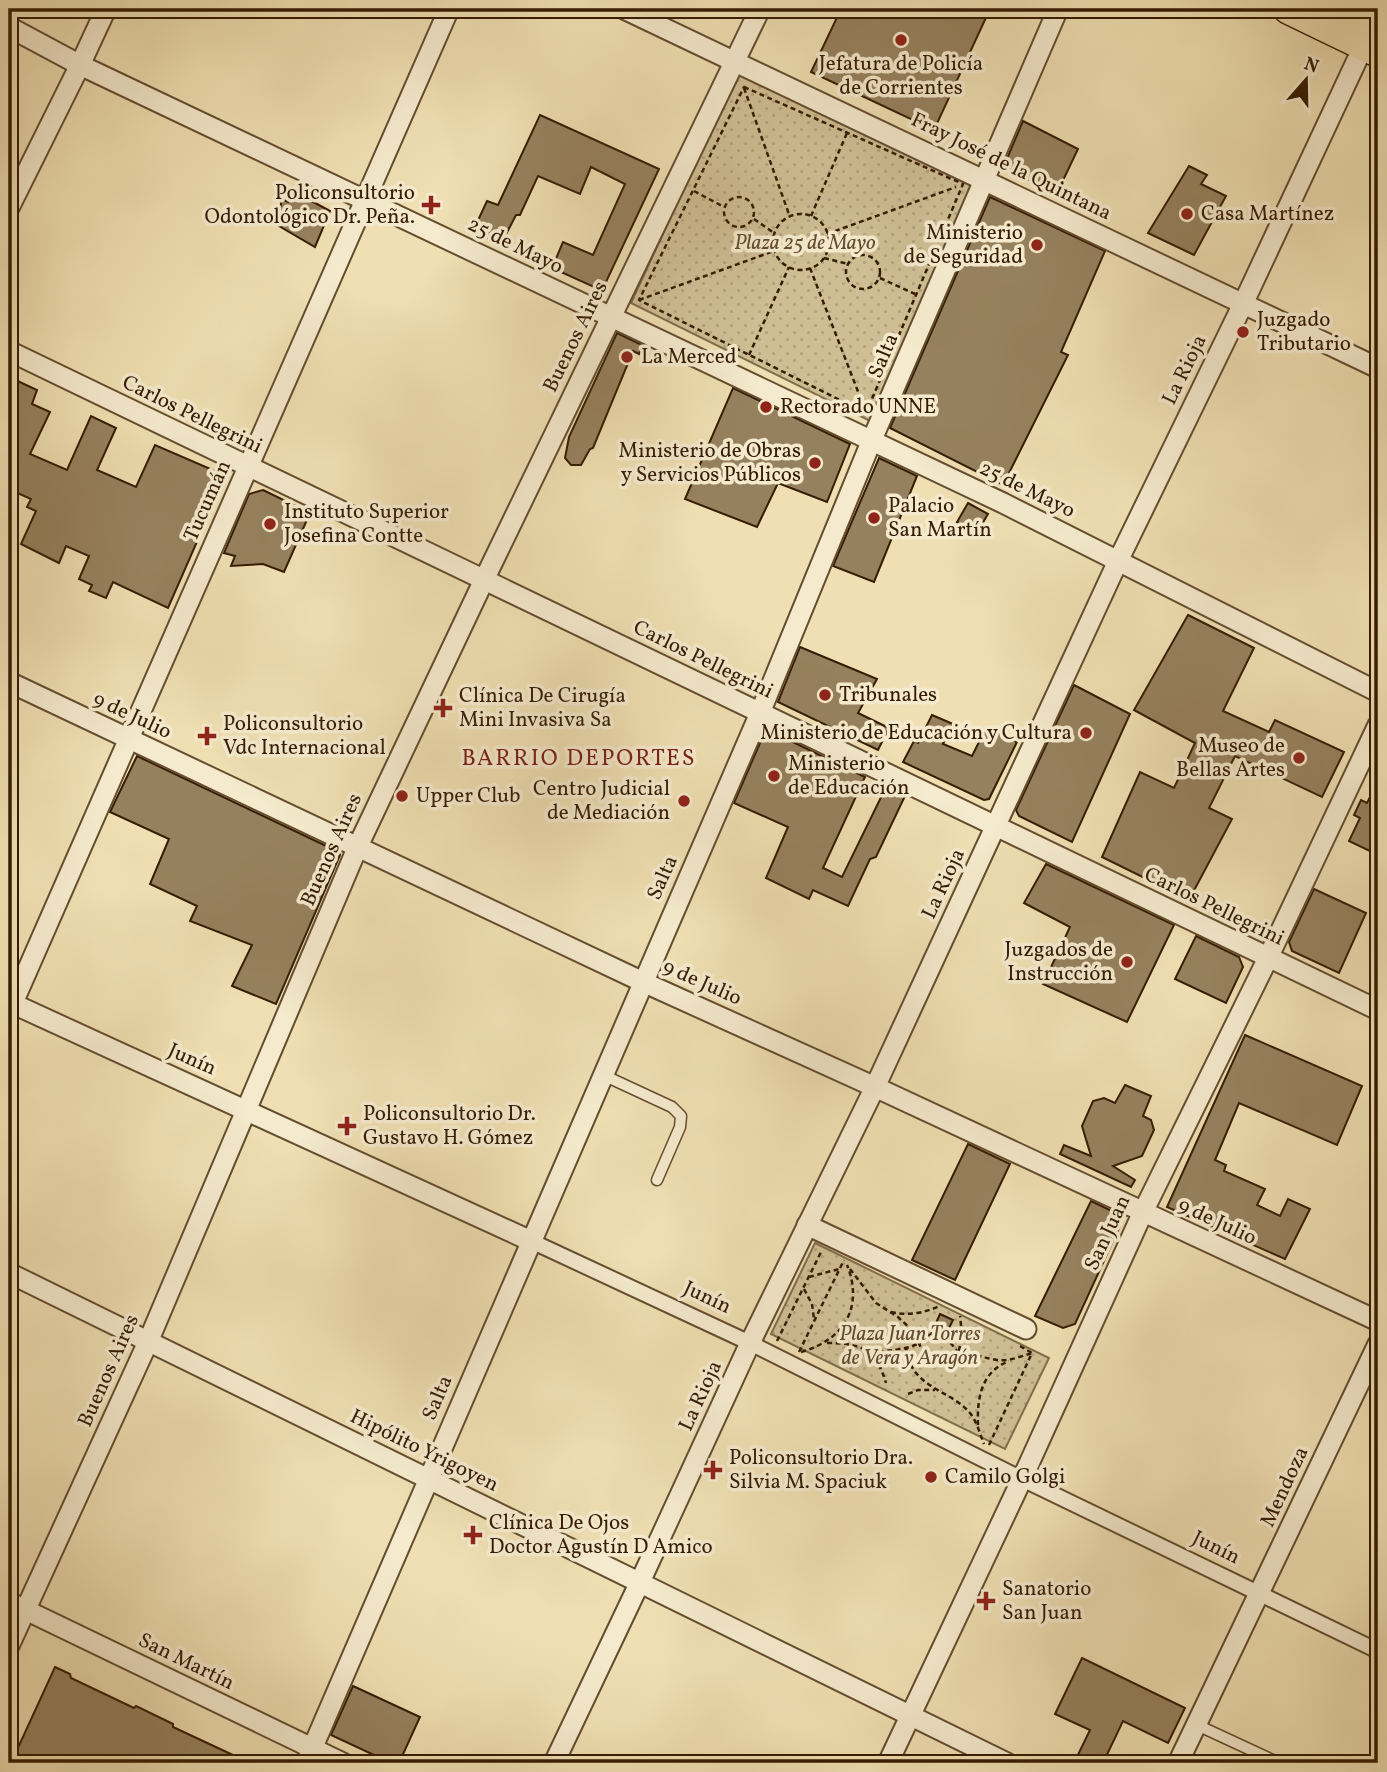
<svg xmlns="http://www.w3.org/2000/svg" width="1387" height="1772" font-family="Vollkorn,serif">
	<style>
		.park { fill: url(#park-dots); stroke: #826d4c; stroke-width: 2 }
		.building { fill: #96815e; stroke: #351c03; stroke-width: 2 }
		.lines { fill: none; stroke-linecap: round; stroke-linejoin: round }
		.service-casing { stroke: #644d2f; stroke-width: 13 }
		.pedestrian-casing { stroke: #644d2f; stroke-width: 18 }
		.minor-casing { stroke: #644d2f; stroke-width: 23 }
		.primary-casing { stroke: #351c03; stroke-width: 33 }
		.path { stroke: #351c03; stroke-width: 2.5; stroke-dasharray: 5 3.5; stroke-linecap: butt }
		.service { stroke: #f5eacd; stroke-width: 10 }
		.pedestrian { stroke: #f5eacd; stroke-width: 14 }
		.minor { stroke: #f5eacd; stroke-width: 19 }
		.primary { stroke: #efdfb2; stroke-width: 30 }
		.poi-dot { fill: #8f2418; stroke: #f5eacd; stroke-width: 2.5 }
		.labels { text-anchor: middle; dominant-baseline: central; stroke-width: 7; stroke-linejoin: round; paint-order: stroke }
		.poi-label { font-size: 21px; fill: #351c03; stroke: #f5eacd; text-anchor: start }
		.street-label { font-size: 21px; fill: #351c03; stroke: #f5eacd }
		.park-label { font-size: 21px; font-style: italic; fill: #634d2e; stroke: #f5eacd }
		.neighbourhood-label { font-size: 23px; letter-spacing: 2px; fill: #7a1f14; stroke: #f5eacd }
	</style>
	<defs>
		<pattern id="park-dots" width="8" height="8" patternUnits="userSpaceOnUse" patternTransform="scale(1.75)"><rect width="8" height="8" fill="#cfbe94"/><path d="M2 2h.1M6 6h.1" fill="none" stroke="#b2a37e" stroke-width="1.8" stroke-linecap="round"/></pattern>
	</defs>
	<rect width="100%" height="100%" fill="#efdfb2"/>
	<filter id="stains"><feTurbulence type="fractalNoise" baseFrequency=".00286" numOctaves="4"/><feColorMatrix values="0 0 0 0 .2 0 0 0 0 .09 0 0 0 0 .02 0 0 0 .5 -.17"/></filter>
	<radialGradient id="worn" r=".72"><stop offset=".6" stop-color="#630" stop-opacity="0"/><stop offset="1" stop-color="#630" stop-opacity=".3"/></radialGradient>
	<g class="park">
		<path d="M 739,70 L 980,180 L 874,423 L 631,303 Z"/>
		<path d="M 815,1243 L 1049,1358 L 1005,1449 L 771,1334 Z"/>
	</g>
	<g class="building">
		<path d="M 841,9 L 990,9 L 934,130 L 811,72 Z"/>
		<path d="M 540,115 L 659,169 L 606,282 L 594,287 L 552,268 L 563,242 L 593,255 L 625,184 L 591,167 L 580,194 L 538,176 L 520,215 L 516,215 L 501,244 L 473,231 L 487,201 L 498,205 Z"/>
		<path d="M 1023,121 L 1078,149 L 1057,193 L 1003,168 Z"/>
		<path d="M 1189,166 L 1207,175 L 1201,184 L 1226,196 L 1194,255 L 1148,233 Z"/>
		<path d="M 293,191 L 330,211 L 315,247 L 272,222 L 280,208 L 282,199 L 288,202 Z"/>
		<path d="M 990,197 L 1105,251 L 1061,352 L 1068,355 L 1003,485 L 890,428 Z"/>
		<path d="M 617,333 L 642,345 L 639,354 L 633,351 L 593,448 L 590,449 L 581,465 L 571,465 L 565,458 L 569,437 Z"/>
		<path d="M 9,377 L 37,390 L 32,404 L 50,412 L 30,454 L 67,470 L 91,416 L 116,428 L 97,470 L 136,487 L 155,445 L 222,474 L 224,480 L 168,608 L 113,582 L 106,598 L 89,591 L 92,585 L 79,579 L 89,556 L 66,546 L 59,563 L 21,544 L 36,511 L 27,507 L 31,499 L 13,491 L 14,488 L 9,486 Z"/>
		<path d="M 733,388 L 850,444 L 827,502 L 778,483 L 757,527 L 685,499 Z"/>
		<path d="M 879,458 L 917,476 L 874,582 L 833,566 Z"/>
		<path d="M 263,490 L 310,513 L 284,572 L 263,564 L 231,566 L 235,556 L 224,553 L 249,494 Z"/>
		<path d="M 968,503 L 988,514 L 977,533 L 957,522 Z"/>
		<path d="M 1188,615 L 1254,648 L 1223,711 L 1269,732 L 1275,720 L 1344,752 L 1322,797 L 1235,756 L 1209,808 L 1232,819 L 1189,900 L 1102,857 L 1140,772 L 1174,788 L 1195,743 L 1134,710 Z"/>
		<path d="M 800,647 L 877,679 L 858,713 L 889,728 L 878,750 L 778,702 Z"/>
		<path d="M 1074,685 L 1130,714 L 1072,842 L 1019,816 L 1016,810 Z"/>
		<path d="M 932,715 L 953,724 L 943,744 L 972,756 L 986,728 L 1017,742 L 989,799 L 984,800 L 903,762 L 914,741 L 918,743 Z"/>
		<path d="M 766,729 L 865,777 L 823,868 L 842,877 L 886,787 L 905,796 L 876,857 L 870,859 L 848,906 L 813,890 L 809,899 L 766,878 L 788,827 L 734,803 Z"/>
		<path d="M 137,756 L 339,852 L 340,855 L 276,1004 L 232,986 L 252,945 L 190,921 L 197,906 L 150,884 L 169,839 L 110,812 Z"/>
		<path d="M 1378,781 L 1378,855 L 1349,841 L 1360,818 L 1354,815 L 1361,800 L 1367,803 Z"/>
		<path d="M 1046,864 L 1174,925 L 1127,1022 L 1043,984 L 1070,927 L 1024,903 Z"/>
		<path d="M 1314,889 L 1366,913 L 1339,973 L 1292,951 L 1289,942 Z"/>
		<path d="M 1196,936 L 1239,957 L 1243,967 L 1226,1003 L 1175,979 Z"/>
		<path d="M 1245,1035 L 1362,1086 L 1337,1145 L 1239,1103 L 1215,1160 L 1226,1165 L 1224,1171 L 1265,1189 L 1257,1205 L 1280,1216 L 1288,1199 L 1310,1209 L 1285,1259 L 1167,1207 Z"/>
		<path d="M 1125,1085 L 1151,1096 L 1143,1116 L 1151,1120 L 1154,1130 L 1142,1156 L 1113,1166 L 1135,1180 L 1131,1187 L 1060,1154 L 1064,1145 L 1091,1156 L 1082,1126 L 1093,1101 L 1104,1098 L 1115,1103 Z"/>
		<path d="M 968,1144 L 1010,1164 L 955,1280 L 912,1260 Z"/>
		<path d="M 1091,1201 L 1114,1212 L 1120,1226 L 1075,1324 L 1063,1328 L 1035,1316 Z"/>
		<path d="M 940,1314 L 953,1320 L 943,1340 L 931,1334 Z"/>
		<path d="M 1082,1658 L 1185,1708 L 1168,1743 L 1123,1721 L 1103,1763 L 1074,1763 L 1090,1730 L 1055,1714 Z"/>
		<path d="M 55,1667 L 70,1674 L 71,1678 L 134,1708 L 136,1706 L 173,1724 L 173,1727 L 250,1763 L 11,1763 Z"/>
		<path d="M 353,1686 L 420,1717 L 399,1763 L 391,1763 L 331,1735 Z"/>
	</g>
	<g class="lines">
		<defs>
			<g id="service">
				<path d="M 603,1075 L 672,1107 L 681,1116 L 680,1127 L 657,1180"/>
				<path d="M 1197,1725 L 1279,1763"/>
			</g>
			<path id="pedestrian" d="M 531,1241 L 750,1343 L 1022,1479 L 1378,1651"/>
			<g id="minor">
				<path d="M 624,9 L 1378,368"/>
				<path d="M 9,27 L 80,65 L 1003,503 L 1378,692"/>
				<path d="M 9,208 L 80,65 L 106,9"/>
				<path d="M 9,351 L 1378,1010"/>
				<path d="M 9,682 L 643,982 L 875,1087 L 1378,1321"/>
				<path d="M 9,1002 L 531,1241"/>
				<path d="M 9,1012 L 449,9"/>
				<path d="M 807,1225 L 1026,1329"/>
				<path d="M 9,1273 L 1007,1763"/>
				<path d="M 9,1602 L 343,1763"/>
				<path d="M 9,1646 L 148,1342 L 358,846 L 484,580 L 760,9"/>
				<path d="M 306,1763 L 760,713 L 871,442 L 1058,9"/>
				<path d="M 554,1763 L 640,1582 L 750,1343 L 875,1087 L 1118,561 L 1243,304 L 1364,45 L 1365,35"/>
				<path d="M 888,1763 L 1022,1479 L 1143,1212 L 1268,958 L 1378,725"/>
				<path d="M 1178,1763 L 1378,1344"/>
			</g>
			<g id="primary">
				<path d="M 1289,9 L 1378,52"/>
				<path d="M 1340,9 L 1378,27"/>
			</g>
		</defs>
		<use href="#service" class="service-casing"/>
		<use href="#pedestrian" class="pedestrian-casing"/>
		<use href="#minor" class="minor-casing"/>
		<use href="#primary" class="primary-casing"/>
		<g class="path">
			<path d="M 744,87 L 963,184 L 866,413 L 639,300 Z"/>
			<path d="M 744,88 L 790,217"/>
			<path d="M 694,191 L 724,207"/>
			<circle cx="739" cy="212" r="15"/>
			<circle cx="801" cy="242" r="28"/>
			<path d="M 811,216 L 847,133"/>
			<path d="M 754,219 L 774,233"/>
			<path d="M 827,234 L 956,187"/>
			<circle cx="863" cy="272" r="17"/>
			<path d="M 824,258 L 848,264"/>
			<path d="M 810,268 L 866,412"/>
			<path d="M 880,278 L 915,294"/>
			<path d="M 639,300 L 774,251"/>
			<path d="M 749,355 L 789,267"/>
			<path d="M 850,1269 L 876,1303 L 898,1317 L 914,1332 L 925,1357"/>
			<path d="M 809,1277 L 839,1269"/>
			<path d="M 804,1289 L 812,1304 L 814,1319"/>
			<path d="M 891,1312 C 907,1316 925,1313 939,1306"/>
			<path d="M 945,1336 L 958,1352"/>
			<path d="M 777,1341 L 822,1250"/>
			<path d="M 827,1343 C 861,1343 876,1349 886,1383"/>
			<path d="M 906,1348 C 908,1355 909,1362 913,1369 C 927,1390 954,1394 970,1413 C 977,1422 980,1434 984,1444"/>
			<path d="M 959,1351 L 962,1334 L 960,1316"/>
			<path d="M 799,1352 L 844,1260"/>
			<path d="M 801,1352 C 844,1340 864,1307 847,1265"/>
			<path d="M 870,1352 C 892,1350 921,1351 932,1330"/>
			<path d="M 910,1363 C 926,1357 943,1352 960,1353 C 974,1353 986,1359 999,1360 C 1011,1361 1022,1356 1032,1353"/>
			<path d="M 908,1394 L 918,1390 L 935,1390"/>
			<path d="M 978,1425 C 977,1398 981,1372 1009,1361"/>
			<path d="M 989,1445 L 1032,1353 L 1020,1346"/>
		</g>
		<use href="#service" class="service"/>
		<use href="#pedestrian" class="pedestrian"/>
		<use href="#minor" class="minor"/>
		<use href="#primary" class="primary"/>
	</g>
	<g class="poi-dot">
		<circle cx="901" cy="40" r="7"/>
		<path d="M427.5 194.5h7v7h7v7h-7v7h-7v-7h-7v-7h7z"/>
		<circle cx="1187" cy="214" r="7"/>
		<circle cx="1037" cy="245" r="7"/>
		<circle cx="1243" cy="332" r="7"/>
		<circle cx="627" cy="357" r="7"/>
		<circle cx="766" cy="407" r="7"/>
		<circle cx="815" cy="463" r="7"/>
		<circle cx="874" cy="518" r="7"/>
		<circle cx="270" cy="524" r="7"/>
		<circle cx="825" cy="695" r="7"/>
		<path d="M439.5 697.5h7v7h7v7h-7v7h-7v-7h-7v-7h7z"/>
		<circle cx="1086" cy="733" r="7"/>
		<path d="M203.5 725.5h7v7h7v7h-7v7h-7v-7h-7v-7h7z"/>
		<circle cx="1299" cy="758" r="7"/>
		<circle cx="774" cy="776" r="7"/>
		<circle cx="402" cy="796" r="7"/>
		<circle cx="684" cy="801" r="7"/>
		<circle cx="1127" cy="962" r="7"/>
		<path d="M343.5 1115.5h7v7h7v7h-7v7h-7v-7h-7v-7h7z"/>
		<path d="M709.5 1459.5h7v7h7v7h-7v7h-7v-7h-7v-7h7z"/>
		<circle cx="931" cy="1477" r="7"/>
		<path d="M469.5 1524.5h7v7h7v7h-7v7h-7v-7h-7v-7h7z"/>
		<path d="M982.5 1590.5h7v7h7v7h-7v7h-7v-7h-7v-7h7z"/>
	</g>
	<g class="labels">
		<g class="poi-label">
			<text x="901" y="64" text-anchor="middle">Jefatura de Policía<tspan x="901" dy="24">de Corrientes</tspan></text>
			<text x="415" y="193" text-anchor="end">Policonsultorio<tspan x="415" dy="24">Odontológico Dr. Peña.</tspan></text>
			<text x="1201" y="214">Casa Martínez</text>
			<text x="1023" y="233" text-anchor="end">Ministerio<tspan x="1023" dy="24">de Seguridad</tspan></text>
			<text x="1257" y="320">Juzgado<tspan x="1257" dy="24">Tributario</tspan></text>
			<text x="641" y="357">La Merced</text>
			<text x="780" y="407">Rectorado UNNE</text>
			<text x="801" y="451" text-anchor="end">Ministerio de Obras<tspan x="801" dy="24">y Servicios Públicos</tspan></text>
			<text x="888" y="506">Palacio<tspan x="888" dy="24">San Martín</tspan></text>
			<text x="284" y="512">Instituto Superior<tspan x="284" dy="24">Josefina Contte</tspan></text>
			<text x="839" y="695">Tribunales</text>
			<text x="459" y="696">Clínica De Cirugía<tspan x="459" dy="24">Mini Invasiva Sa</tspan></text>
			<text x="223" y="724">Policonsultorio<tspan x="223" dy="24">Vdc Internacional</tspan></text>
			<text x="1072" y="733" text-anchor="end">Ministerio de Educación y Cultura</text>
			<text x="1285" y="746" text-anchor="end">Museo de<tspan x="1285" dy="24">Bellas Artes</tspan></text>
			<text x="788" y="764">Ministerio<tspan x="788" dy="24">de Educación</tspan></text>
			<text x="670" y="789" text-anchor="end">Centro Judicial<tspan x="670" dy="24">de Mediación</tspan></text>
			<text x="416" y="796">Upper Club</text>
			<text x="1113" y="950" text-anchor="end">Juzgados de<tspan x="1113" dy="24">Instrucción</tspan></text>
			<text x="363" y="1114">Policonsultorio Dr.<tspan x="363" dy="24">Gustavo H. Gómez</tspan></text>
			<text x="729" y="1458">Policonsultorio Dra.<tspan x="729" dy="24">Silvia M. Spaciuk</tspan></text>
			<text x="945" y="1477">Camilo Golgi</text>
			<text x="489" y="1523">Clínica De Ojos<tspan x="489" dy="24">Doctor Agustín D Amico</tspan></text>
			<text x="1002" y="1589">Sanatorio<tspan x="1002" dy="24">San Juan</tspan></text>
		</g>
		<g class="street-label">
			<text transform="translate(1011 167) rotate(26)">Fray José de la Quintana</text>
			<text transform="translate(515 246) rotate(26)">25 de Mayo</text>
			<text transform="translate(576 337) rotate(-64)">Buenos Aires</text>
			<text transform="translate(884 356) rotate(-67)">Salta</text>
			<text transform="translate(1185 370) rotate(-64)">La Rioja</text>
			<text transform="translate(192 415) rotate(26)">Carlos Pellegrini</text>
			<text transform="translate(1027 490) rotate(26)">25 de Mayo</text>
			<text transform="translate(208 501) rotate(-66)">Tucumán</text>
			<text transform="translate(703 660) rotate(26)">Carlos Pellegrini</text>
			<text transform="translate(132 716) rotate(25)">9 de Julio</text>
			<text transform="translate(332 850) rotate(-66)">Buenos Aires</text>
			<text transform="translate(663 878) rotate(-66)">Salta</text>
			<text transform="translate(944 884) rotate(-65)">La Rioja</text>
			<text transform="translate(1214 907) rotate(26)">Carlos Pellegrini</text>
			<text transform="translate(702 983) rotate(24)">9 de Julio</text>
			<text transform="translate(192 1060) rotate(24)">Junín</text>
			<text transform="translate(1217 1222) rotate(25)">9 de Julio</text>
			<text transform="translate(1108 1233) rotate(-65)">San Juan</text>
			<text transform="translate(707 1298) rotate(25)">Junín</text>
			<text transform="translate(109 1371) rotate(-66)">Buenos Aires</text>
			<text transform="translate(701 1396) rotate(-65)">La Rioja</text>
			<text transform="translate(438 1398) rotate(-67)">Salta</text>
			<text transform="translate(424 1451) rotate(26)">Hipólito Yrigoyen</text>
			<text transform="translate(1285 1487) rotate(-65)">Mendoza</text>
			<text transform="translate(1216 1548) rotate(26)">Junín</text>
			<text transform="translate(186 1662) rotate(26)">San Martín</text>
		</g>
		<g class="park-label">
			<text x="805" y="243">Plaza 25 de Mayo</text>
			<text x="910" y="1334">Plaza Juan Torres<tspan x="910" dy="24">de Vera y Aragón</tspan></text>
		</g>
		<g class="neighbourhood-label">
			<text x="579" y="759">BARRIO DEPORTES</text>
		</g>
	</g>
	<rect width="1387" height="1772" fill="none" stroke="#efdfb2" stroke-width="35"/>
	<rect x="10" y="10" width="1366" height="1751" fill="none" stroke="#351c03" stroke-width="3.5"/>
	<rect x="18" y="18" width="1352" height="1737" fill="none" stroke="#351c03" stroke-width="2"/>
	<g transform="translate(1306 80) rotate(20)" stroke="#f5eacd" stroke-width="5" paint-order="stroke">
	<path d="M0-5L12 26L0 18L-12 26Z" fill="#351c03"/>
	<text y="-10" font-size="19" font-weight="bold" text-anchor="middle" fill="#351c03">N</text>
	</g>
	<rect width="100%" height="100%" filter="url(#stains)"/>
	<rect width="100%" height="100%" fill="url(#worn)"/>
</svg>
